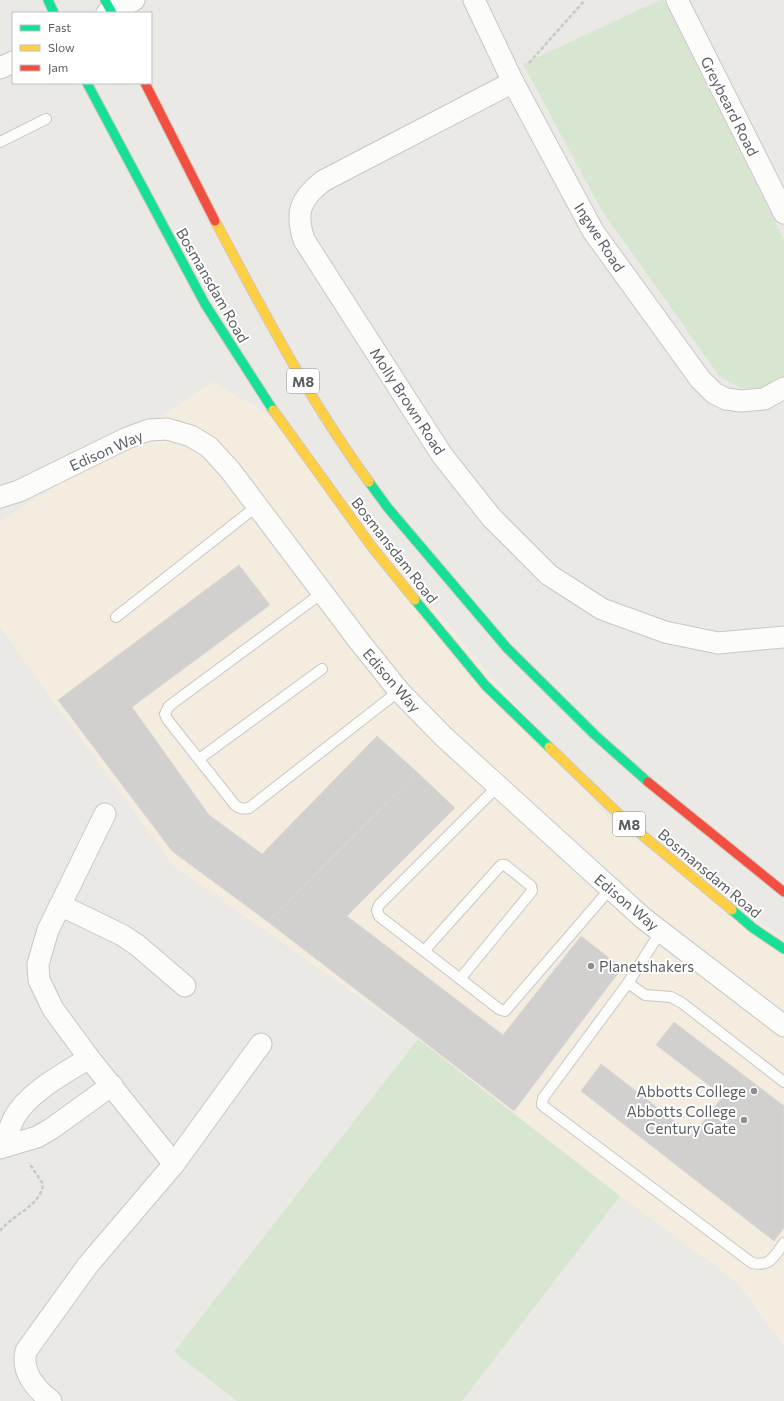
<svg xmlns="http://www.w3.org/2000/svg" width="784" height="1401" font-family="Commissioner,sans-serif">
	<style>
		.commercial { fill: #f4eddf }
		.green { fill: #d6e6d1 }
		.building { fill: #d1d0ce; stroke: #dad8d4 }
		.lines { fill: none; stroke-linecap: round; stroke-linejoin: round }
		.lane-casing { stroke: #c7c7c6; stroke-width: 12 }
		.street-casing { stroke: #c7c7c6; stroke-width: 23 }
		.fast-casing { stroke: #d1c7b5; stroke-width: 11 }
		.slow-casing { stroke: #d1c7b5; stroke-width: 11 }
		.jam-casing { stroke: #d1c7b5; stroke-width: 11 }
		.path { stroke: #c5cac7; stroke-width: 2.5; stroke-dasharray: 4 2; stroke-linecap: butt }
		.lane { stroke: #fcfcfb; stroke-width: 10 }
		.street { stroke: #fcfcfb; stroke-width: 21 }
		.fast { stroke: #16e098; stroke-width: 9 }
		.slow { stroke: #ffcf43; stroke-width: 9 }
		.jam { stroke: #f24e42; stroke-width: 9 }
		.poi-dot { fill: #8d8f90; stroke: #fff; stroke-width: 1.5 }
		.labels { text-anchor: middle; dominant-baseline: central; stroke-width: 4; stroke-linejoin: round; paint-order: stroke }
		.shield { fill: #fff; stroke: #8c8f92; stroke-width: 1 }
		.shield-label { font-size: 14px; font-weight: bold; fill: #5b5f63 }
		.street-label { font-size: 15px; fill: #5b5f63; stroke: #fff }
		.poi-label { font-size: 15px; fill: #5b5f63; stroke: #fff; text-anchor: end }
	</style>
	<rect width="100%" height="100%" fill="#ebe9e5"/>
	<path class="commercial" d="M 213,382 L 279,420 L 618,829 L 784,938 L 784,1346 L 736,1281 L 620,1196 L 418,1039 L 174,866 L 40,683 L 0,626 L 0,522 Z"/>
	<g class="green">
		<path d="M 660,0 L 664,0 L 784,240 L 784,379 L 765,389 L 741,388 L 720,377 L 601,209 L 523,64 Z"/>
		<path d="M 418,1039 L 620,1196 L 462,1401 L 237,1401 L 174,1352 Z"/>
	</g>
	<g class="building">
		<path d="M 239,565 L 270,605 L 132,707 L 209,815 L 262,854 L 377,736 L 417,772 L 268,922 L 172,851 L 58,700 Z"/>
		<path d="M 417,772 L 455,808 L 347,916 L 503,1035 L 581,936 L 622,968 L 514,1111 L 268,922 Z"/>
		<path d="M 674,1022 L 784,1106 L 784,1228 L 774,1241 L 581,1091 L 601,1064 L 693,1135 L 723,1096 L 656,1045 Z"/>
	</g>
	<g class="lines">
		<defs>
			<g id="lane">
				<path d="M 0,142 L 46,119"/>
				<path d="M 322,593 L 169,706 L 165,714 L 167,719 L 235,805 C 240,809 243,809 249,808 L 399,691"/>
				<path d="M 116,617 L 257,506"/>
				<path d="M 199,759 L 322,669"/>
				<path d="M 498,786 L 379,905 L 377,910 L 379,916 L 499,1009 L 505,1011 L 610,889"/>
				<path d="M 661,931 L 628,983 L 543,1098 L 542,1105 L 752,1263 C 771,1267 774,1256 784,1243"/>
				<path d="M 424,951 L 501,865 L 505,865 L 531,886 L 532,891 L 460,979"/>
				<path d="M 628,983 L 645,995 L 671,997 L 682,1003 L 784,1082"/>
			</g>
			<g id="street">
				<path d="M 474,0 L 513,82 L 593,231 L 700,379 L 714,393 L 726,399 L 741,401 L 764,399 L 784,388"/>
				<path d="M 677,0 L 784,213"/>
				<path d="M 107,13 L 134,0"/>
				<path d="M 0,68 L 13,62"/>
				<path d="M 513,82 L 323,181 C 300,199 295,212 304,240 L 442,455 L 491,517 L 549,575 L 602,609 L 665,632 L 718,643 L 784,637"/>
				<path d="M 0,497 L 19,491 L 127,438 L 149,430 L 167,429 L 191,436 L 209,447 L 230,470 L 359,641 L 399,691 L 444,737 L 643,918 L 784,1026"/>
				<path d="M 105,814 L 48,930 L 38,964 L 39,980 L 53,1009 L 89,1058 L 174,1164"/>
				<path d="M 60,905 L 122,935 L 137,945 L 185,986"/>
				<path d="M 2,1147 C 6,1137 10,1127 14,1118 C 28,1092 65,1073 89,1058"/>
				<path d="M 0,1148 L 37,1137 L 51,1129 L 112,1085"/>
				<path d="M 51,1401 C 35,1388 21,1372 26,1351 L 88,1265 L 174,1164 L 261,1044"/>
			</g>
			<g id="fast">
				<path d="M 48,0 L 54,13"/>
				<path d="M 105,0 L 112,13"/>
				<path d="M 87,83 L 205,304 L 273,410"/>
				<path d="M 369,482 L 388,508 L 507,648 L 595,735 L 648,782"/>
				<path d="M 415,600 L 486,686 L 549,747"/>
				<path d="M 732,910 L 753,928 L 784,949"/>
			</g>
			<g id="slow">
				<path d="M 215,221 C 263,310 309,400 369,482"/>
				<path d="M 273,410 L 372,547 L 415,600"/>
				<path d="M 549,747 L 628,823 L 732,910"/>
			</g>
			<g id="jam">
				<path d="M 145,83 L 215,221"/>
				<path d="M 648,782 L 784,892"/>
			</g>
		</defs>
		<use href="#lane" class="lane-casing"/>
		<use href="#street" class="street-casing"/>
		<use href="#fast" class="fast-casing"/>
		<use href="#slow" class="slow-casing"/>
		<use href="#jam" class="jam-casing"/>
		<g class="path">
			<path d="M 529,63 L 585,0"/>
			<path d="M 0,1231 C 13,1214 41,1206 43,1184 L 29,1163"/>
		</g>
		<use href="#lane" class="lane"/>
		<use href="#street" class="street"/>
		<use href="#fast" class="fast"/>
		<use href="#slow" class="slow"/>
		<use href="#jam" class="jam"/>
	</g>
	<g class="poi-dot">
		<circle cx="591" cy="966" r="4"/>
		<circle cx="754" cy="1091" r="4"/>
		<circle cx="744" cy="1120" r="4"/>
	</g>
	<g class="labels">
		<g class="shield">
			<rect x="287" y="369" width="32" height="24" rx="3"/>
			<rect x="613" y="812" width="32" height="24" rx="3"/>
		</g>
		<g class="shield-label">
			<text x="303" y="381">M8</text>
			<text x="629" y="824">M8</text>
		</g>
		<g class="street-label">
			<text transform="translate(730 106) rotate(63)">Greybeard Road</text>
			<text transform="translate(600 237) rotate(57)">Ingwe Road</text>
			<text transform="translate(213 285) rotate(60)">Bosmansdam Road</text>
			<text transform="translate(408 401) rotate(57)">Molly Brown Road</text>
			<text transform="translate(106 450) rotate(-24)">Edison Way</text>
			<text transform="translate(395 550) rotate(52)">Bosmansdam Road</text>
			<text transform="translate(392 680) rotate(49)">Edison Way</text>
			<text transform="translate(710 873) rotate(40)">Bosmansdam Road</text>
			<text transform="translate(627 902) rotate(40)">Edison Way</text>
		</g>
		<g class="poi-label">
			<text x="599" y="966" text-anchor="start">Planetshakers</text>
			<text x="746" y="1091">Abbotts College</text>
			<text x="736" y="1111">Abbotts College<tspan x="736" dy="17">Century Gate</tspan></text>
		</g>
	</g>
	<rect x="12" y="12" width="140" height="72" fill="#ffffff" stroke="#bdbfc1"/>
	<rect x="20" y="25" width="20" height="6" fill="#16e098" stroke="#bdbfc1"/>
	<text x="48" y="32" font-size="12" fill="#5b5f63">Fast</text>
	<rect x="20" y="45" width="20" height="6" fill="#ffcf43" stroke="#bdbfc1"/>
	<text x="48" y="52" font-size="12" fill="#5b5f63">Slow</text>
	<rect x="20" y="65" width="20" height="6" fill="#f24e42" stroke="#bdbfc1"/>
	<text x="48" y="72" font-size="12" fill="#5b5f63">Jam</text>
</svg>
